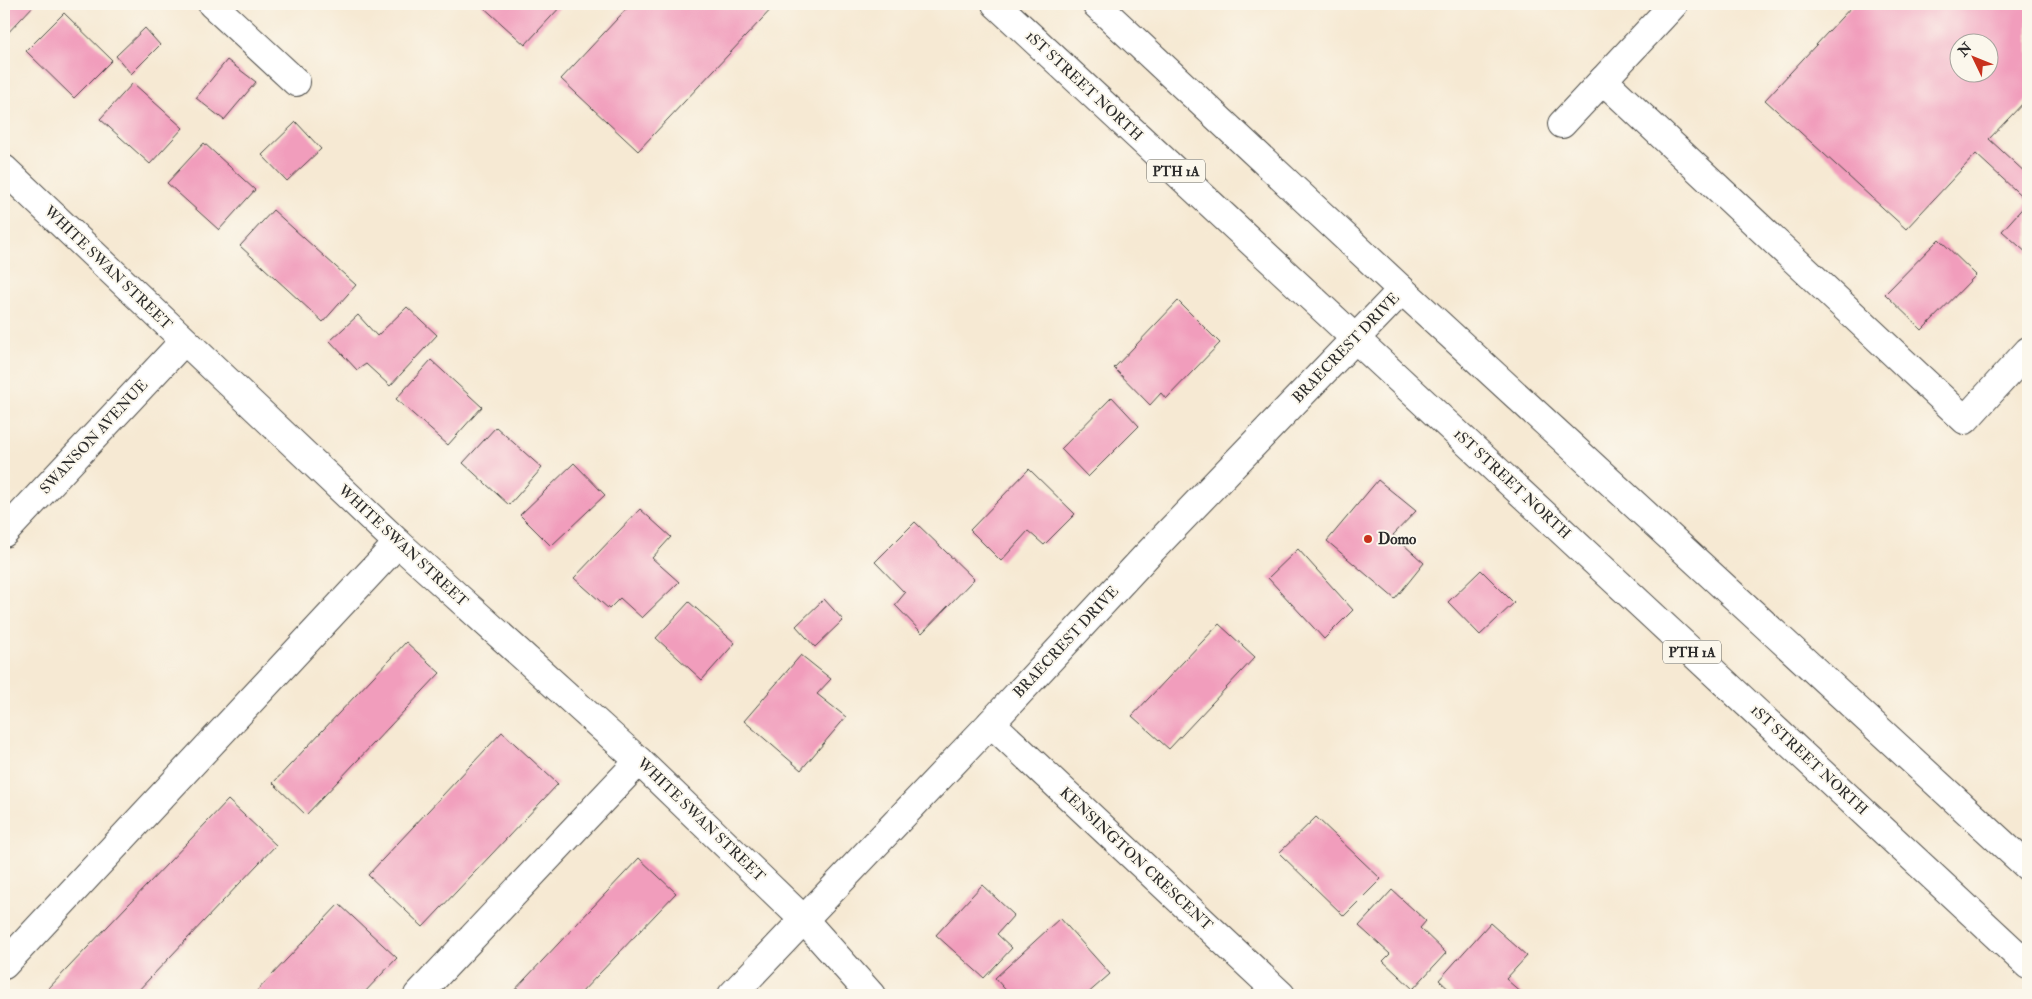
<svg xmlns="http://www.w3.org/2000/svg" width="2032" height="999" font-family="'IM FELL Double Pica',serif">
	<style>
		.building { fill: #f19dbc; fill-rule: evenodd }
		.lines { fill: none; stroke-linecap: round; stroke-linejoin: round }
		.minor-casing { stroke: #494844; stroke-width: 30 }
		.major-casing { stroke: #494844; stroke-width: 30 }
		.minor { stroke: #fff; stroke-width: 28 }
		.major { stroke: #fff; stroke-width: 28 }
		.poi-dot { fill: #c8321e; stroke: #fbf7ec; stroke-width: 2 }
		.labels { text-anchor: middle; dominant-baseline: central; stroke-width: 4; stroke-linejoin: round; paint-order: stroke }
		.shield { fill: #fbf7ec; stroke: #696865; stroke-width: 1 }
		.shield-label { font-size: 14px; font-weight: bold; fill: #2b2b2b }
		.street-label { font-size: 15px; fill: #2b2b2b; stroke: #fbf7ec }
		.poi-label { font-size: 15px; font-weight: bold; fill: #2b2b2b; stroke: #fbf7ec; text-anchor: start }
	</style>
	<rect width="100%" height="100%" fill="#fbf7ec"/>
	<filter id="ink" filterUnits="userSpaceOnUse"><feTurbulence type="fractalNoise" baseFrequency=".02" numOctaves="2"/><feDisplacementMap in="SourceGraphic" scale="10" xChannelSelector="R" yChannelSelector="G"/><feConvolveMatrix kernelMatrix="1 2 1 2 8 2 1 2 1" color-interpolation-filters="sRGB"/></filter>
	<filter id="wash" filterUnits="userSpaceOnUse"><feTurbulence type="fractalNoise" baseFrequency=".0096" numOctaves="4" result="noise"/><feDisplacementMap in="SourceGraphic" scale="20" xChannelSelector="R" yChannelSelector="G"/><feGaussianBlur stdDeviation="1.12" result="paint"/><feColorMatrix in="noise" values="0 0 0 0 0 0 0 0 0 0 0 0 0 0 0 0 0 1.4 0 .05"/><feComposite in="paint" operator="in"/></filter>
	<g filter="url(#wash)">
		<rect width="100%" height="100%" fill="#f6e9d3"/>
		<g id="blocks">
			<g class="building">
				<path d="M 4,4 L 35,4 L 4,37 Z"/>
				<path d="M 480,4 L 563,4 L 525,45 Z"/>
				<path d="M 631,4 L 776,4 L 638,151 L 561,79 Z"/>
				<path d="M 1854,4 L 2028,4 L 2028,98 L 1989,139 L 2028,175 L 2028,254 L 2002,231 L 2028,202 L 1976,154 L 1906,229 L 1765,100 ZM 1960,42 L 1990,42 L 1990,72 L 1960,72 Z"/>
				<path d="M 64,13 L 112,60 L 74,98 L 26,51 Z"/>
				<path d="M 145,28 L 160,45 L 131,74 L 116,56 Z"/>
				<path d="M 227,60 L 256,82 L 224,120 L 196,98 Z"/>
				<path d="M 133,83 L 183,128 L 150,164 L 100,119 Z"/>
				<path d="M 296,122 L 321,149 L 287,181 L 262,155 Z"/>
				<path d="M 204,143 L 255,190 L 219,230 L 167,183 Z"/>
				<path d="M 273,210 L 356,285 L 323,322 L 240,246 Z"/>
				<path d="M 1939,239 L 1976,275 L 1922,330 L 1885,294 Z"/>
				<path d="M 1178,301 L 1220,343 L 1166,399 L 1161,393 L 1150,405 L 1114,368 Z"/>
				<path d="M 407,307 L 437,335 L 390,386 L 366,364 L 357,370 L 330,341 L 358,315 L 377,336 Z"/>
				<path d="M 431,360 L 482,407 L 448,445 L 396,399 Z"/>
				<path d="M 1112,397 L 1139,426 L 1088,477 L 1061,449 Z"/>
				<path d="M 496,427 L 542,468 L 509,505 L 463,463 Z"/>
				<path d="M 574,463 L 605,495 L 551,546 L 520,515 Z"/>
				<path d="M 1029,469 L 1075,514 L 1044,545 L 1028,531 L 1001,561 L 970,530 Z"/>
				<path d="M 1378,480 L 1416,511 L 1393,535 L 1424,563 L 1395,599 L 1327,541 Z"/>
				<path d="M 640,509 L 671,537 L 652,558 L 679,582 L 642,618 L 620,598 L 609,609 L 574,578 Z"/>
				<path d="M 915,522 L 974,579 L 922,633 L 895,605 L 905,593 L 875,562 Z"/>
				<path d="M 1298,549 L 1353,610 L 1324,639 L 1268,578 Z"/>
				<path d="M 1481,570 L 1514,603 L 1480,635 L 1448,602 Z"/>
				<path d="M 824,599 L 843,620 L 815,647 L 796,626 Z"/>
				<path d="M 689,602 L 735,643 L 702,680 L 656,638 Z"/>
				<path d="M 1219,624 L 1255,657 L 1169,749 L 1132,716 Z"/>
				<path d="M 406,642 L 440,673 L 306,815 L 273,783 Z"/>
				<path d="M 801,655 L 831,679 L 817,694 L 846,717 L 801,770 L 744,721 Z"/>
				<path d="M 502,732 L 558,784 L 423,927 L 368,875 Z"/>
				<path d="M 228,800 L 276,845 L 134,995 L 53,995 L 47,990 Z"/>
				<path d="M 1316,817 L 1381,879 L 1344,916 L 1279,853 Z"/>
				<path d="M 639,858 L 676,893 L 579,995 L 510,995 Z"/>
				<path d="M 982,885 L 1014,915 L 997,934 L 1012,948 L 984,978 L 936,935 Z"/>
				<path d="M 1392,890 L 1426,921 L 1420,928 L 1446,953 L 1413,989 L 1383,961 L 1390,954 L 1359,926 Z"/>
				<path d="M 339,904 L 397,958 L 362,995 L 253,995 Z"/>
				<path d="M 1060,918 L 1110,974 L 1086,995 L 1055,995 L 1050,990 L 1045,995 L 1010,995 L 995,978 Z"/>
				<path d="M 1490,923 L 1527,956 L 1506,979 L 1524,995 L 1455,995 L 1439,980 Z"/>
			</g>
		</g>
	</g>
	<g filter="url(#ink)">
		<use href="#blocks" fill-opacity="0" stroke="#494844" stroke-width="1"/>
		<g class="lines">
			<defs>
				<g id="minor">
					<path d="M 212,4 L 296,82"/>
					<path d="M 1603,80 L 1965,420 L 2028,351"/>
					<path d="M 1562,124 L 1674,4"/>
					<path d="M 4,169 L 398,543 L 639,761 L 804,920 L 871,995"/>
					<path d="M 4,533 L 184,341"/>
					<path d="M 991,723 L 1281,995"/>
					<path d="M 4,965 L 398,543"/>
					<path d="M 418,995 L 639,761"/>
					<path d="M 732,995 L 991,723 L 1147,555 L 1402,290"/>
				</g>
				<g id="major">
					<path d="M 996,4 L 2028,965"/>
					<path d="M 1096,4 L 1402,290 L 2028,867"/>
				</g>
			</defs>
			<use href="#minor" class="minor-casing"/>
			<use href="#major" class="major-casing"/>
			<use href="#minor" class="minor"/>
			<use href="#major" class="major"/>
		</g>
	</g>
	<circle class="poi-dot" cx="1368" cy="539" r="5"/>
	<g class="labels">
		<g class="shield">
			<rect x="1147" y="159.5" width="58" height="23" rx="4"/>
			<rect x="1663" y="640.5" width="58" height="23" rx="4"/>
		</g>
		<g class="shield-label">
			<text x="1176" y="171">PTH 1A</text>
			<text x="1692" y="652">PTH 1A</text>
		</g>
		<g class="street-label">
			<text transform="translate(1084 86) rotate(43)">1ST STREET NORTH</text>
			<text transform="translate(108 268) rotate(44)">WHITE SWAN STREET</text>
			<text transform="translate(1346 348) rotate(-46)">BRAECREST DRIVE</text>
			<text transform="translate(94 437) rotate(-47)">SWANSON AVENUE</text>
			<text transform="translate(1512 484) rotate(43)">1ST STREET NORTH</text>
			<text transform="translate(403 546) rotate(43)">WHITE SWAN STREET</text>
			<text transform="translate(1066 642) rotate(-47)">BRAECREST DRIVE</text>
			<text transform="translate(1809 760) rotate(43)">1ST STREET NORTH</text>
			<text transform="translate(701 820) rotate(44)">WHITE SWAN STREET</text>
			<text transform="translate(1136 859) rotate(43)">KENSINGTON CRESCENT</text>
		</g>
		<g class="poi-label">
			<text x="1378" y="539">Domo</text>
		</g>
	</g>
	<rect width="2032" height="999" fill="none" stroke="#fbf7ec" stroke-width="20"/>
	<g transform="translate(1974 58) rotate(313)"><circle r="24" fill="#fbf7ec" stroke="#a8a59f"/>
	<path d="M0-4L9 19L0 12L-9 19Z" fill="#c8321e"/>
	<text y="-8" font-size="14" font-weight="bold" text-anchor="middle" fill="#2b2b2b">N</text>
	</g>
</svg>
